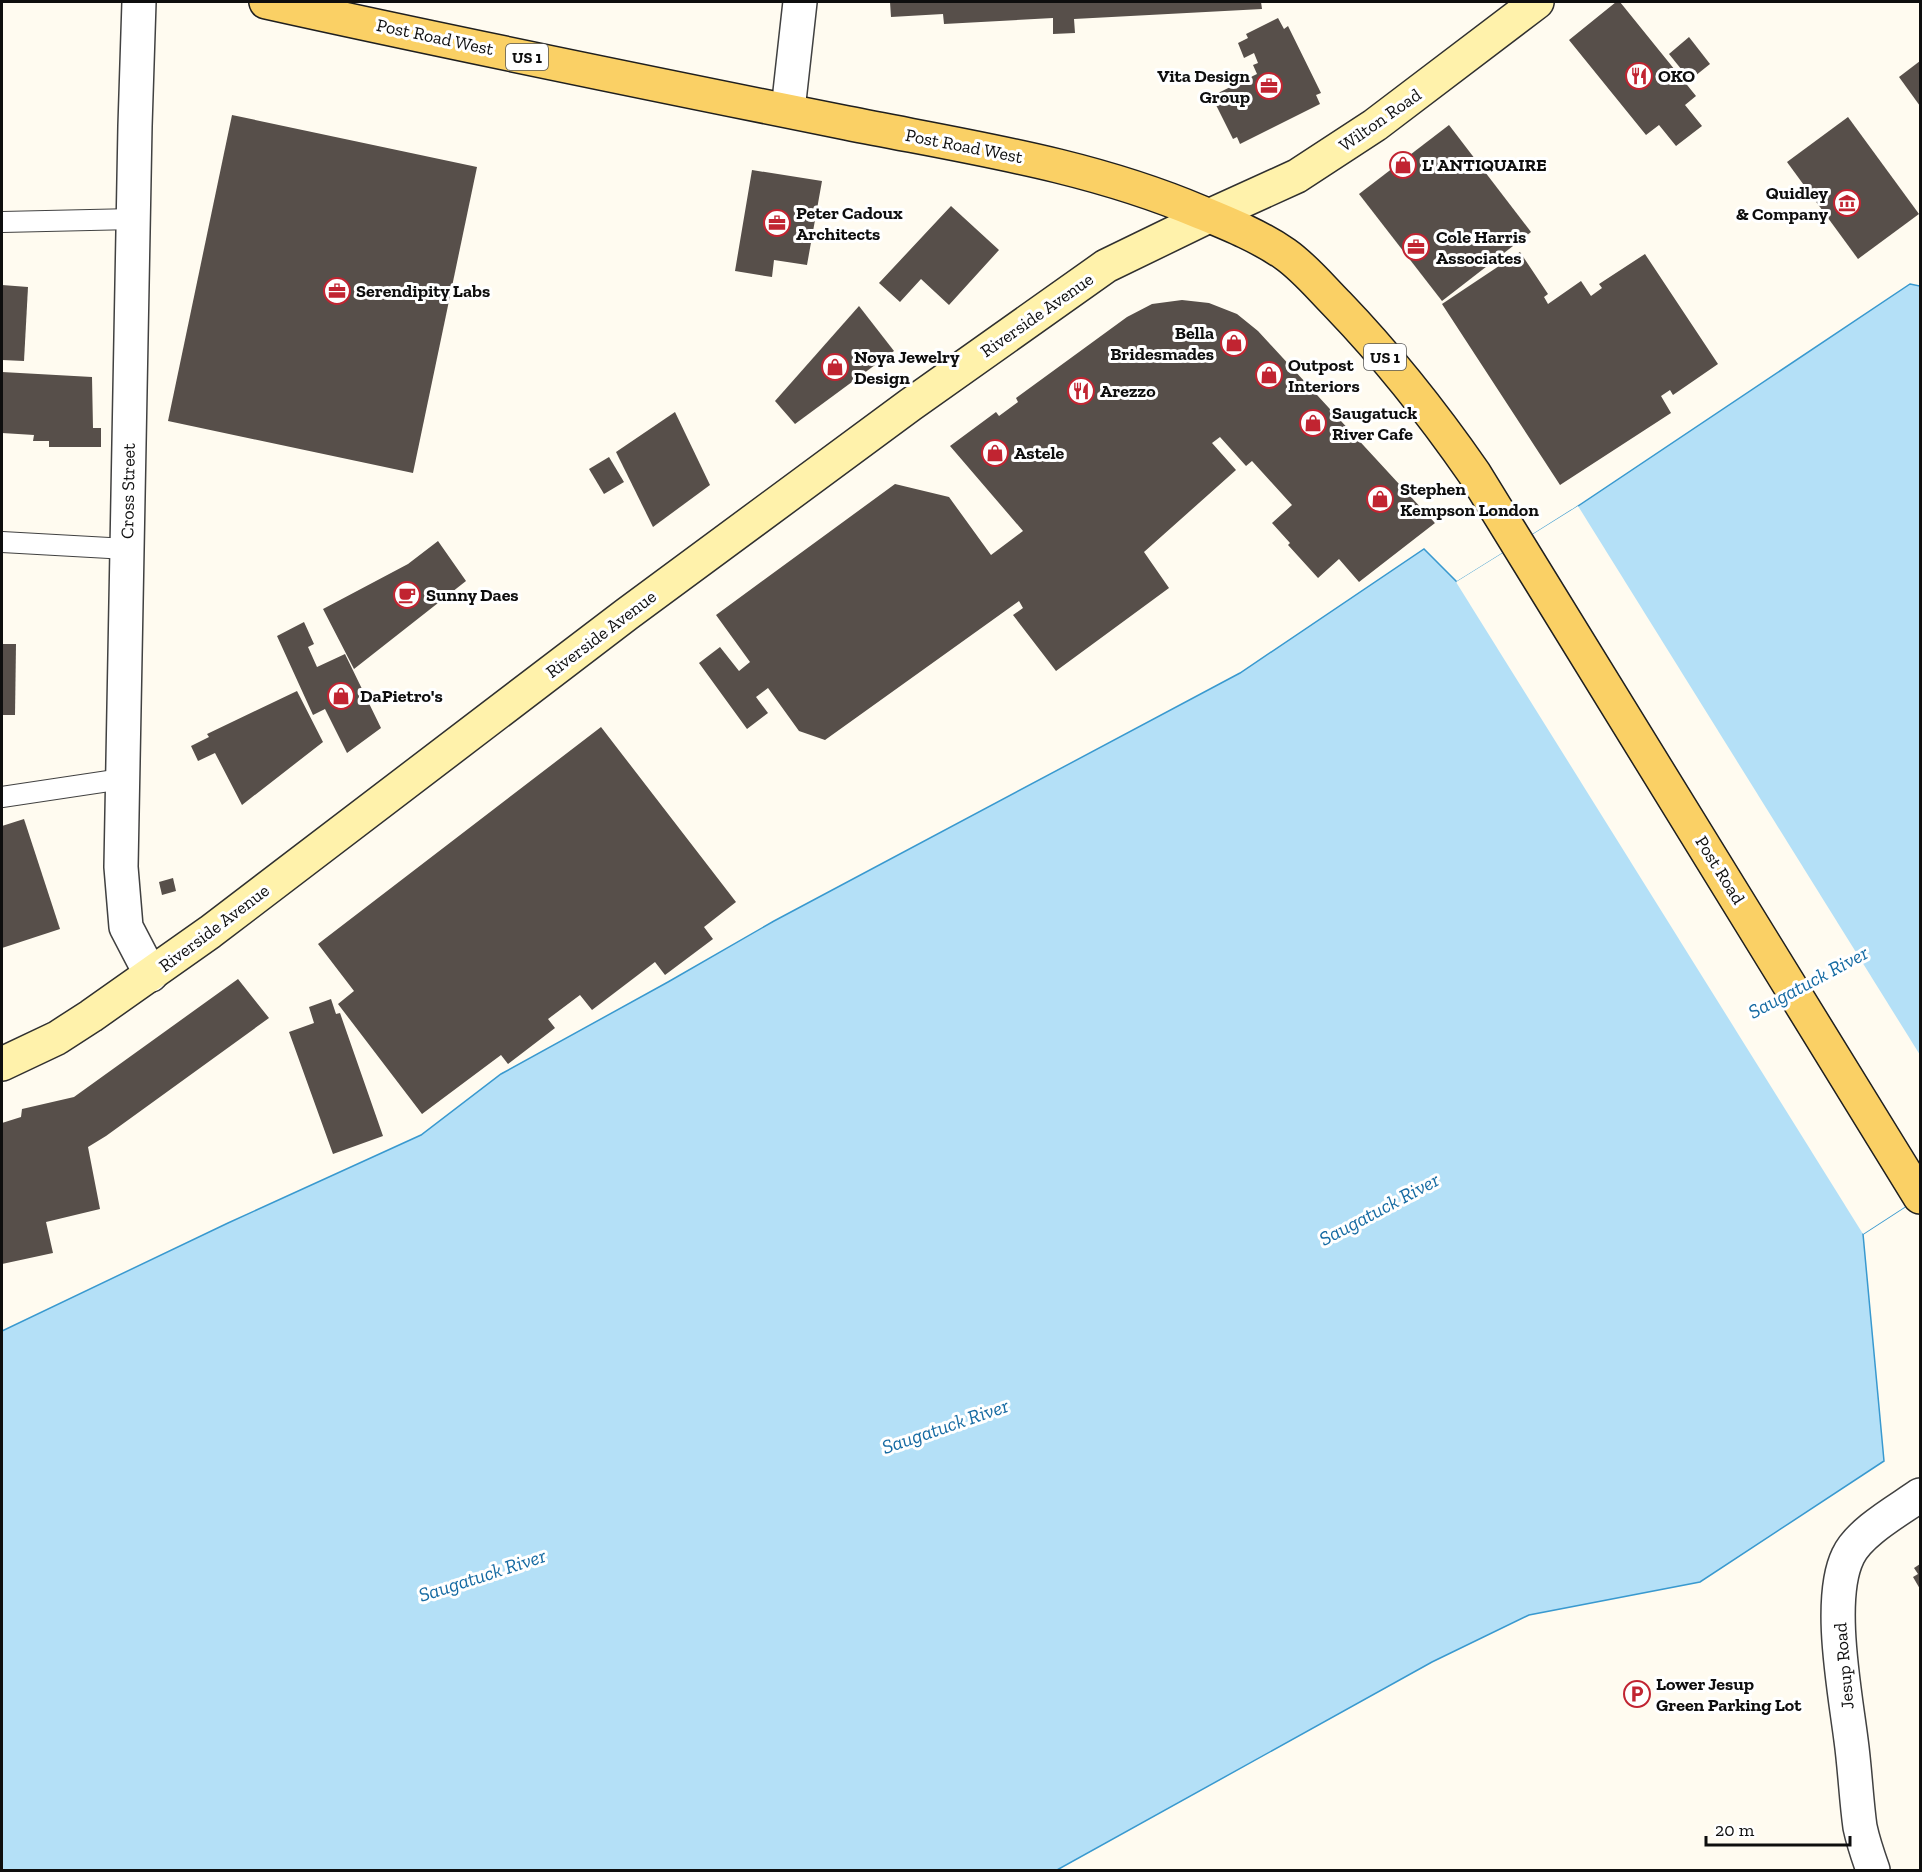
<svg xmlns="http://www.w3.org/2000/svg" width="1922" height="1872" font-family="'Zilla Slab',serif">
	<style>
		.water { fill: #b4e0f7; stroke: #3999cf; stroke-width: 1.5 }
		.pier { fill: #fffbf0 }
		.building { fill: #574f4a }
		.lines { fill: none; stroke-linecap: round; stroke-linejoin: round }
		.service-casing { stroke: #414141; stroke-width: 22 }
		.minor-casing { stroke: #414141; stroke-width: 36 }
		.secondary-casing { stroke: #303030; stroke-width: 36 }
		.primary-casing { stroke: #1f1f1f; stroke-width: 36 }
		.service { stroke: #fff; stroke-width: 20 }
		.minor { stroke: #fff; stroke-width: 33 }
		.secondary { stroke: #fff2ab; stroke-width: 33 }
		.primary { stroke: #fad065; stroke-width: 33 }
		.labels { text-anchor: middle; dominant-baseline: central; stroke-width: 6; stroke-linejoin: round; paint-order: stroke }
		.shield { fill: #fff; stroke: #565656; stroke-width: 1.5 }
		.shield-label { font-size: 16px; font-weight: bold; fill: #0e0e0e }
		.street-label { font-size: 18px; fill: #0e0e0e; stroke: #fff }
		.poi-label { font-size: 18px; font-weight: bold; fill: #0e0e0e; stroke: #fff; text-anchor: start }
		.water-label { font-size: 20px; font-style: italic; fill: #156aa2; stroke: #fff }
	</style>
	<rect width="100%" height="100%" fill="#fffbf0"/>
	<path class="water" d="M 1910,284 L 1920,286 L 1920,1197 L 1863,1234 L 1884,1461 L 1700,1582 L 1529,1615 L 1432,1662 L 1057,1870 L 2,1870 L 2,1331 L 228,1223 L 421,1135 L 501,1074 L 668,982 L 774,921 L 1240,673 L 1424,549 L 1457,582 L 1572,510 Z"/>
	<path class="pier" d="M 1578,506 L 1920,1055 L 1920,1197 L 1863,1234 L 1456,582 Z"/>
	<g class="building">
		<path d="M 890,2 L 1261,2 L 1262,9 L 1074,19 L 1075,33 L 1053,34 L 1053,18 L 944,24 L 943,14 L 891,17 Z"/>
		<path d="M 1616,2 L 1620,2 L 1696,96 L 1685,105 L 1702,126 L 1676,146 L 1659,125 L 1646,135 L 1569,40 Z"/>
		<path d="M 1278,18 L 1284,29 L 1288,26 L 1321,93 L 1316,95 L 1320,104 L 1240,144 L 1237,137 L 1233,139 L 1215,103 L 1218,102 L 1214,95 L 1257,74 L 1253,65 L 1258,63 L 1254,53 L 1244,58 L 1238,43 L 1248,38 L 1246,34 Z"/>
		<path d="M 1689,37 L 1710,64 L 1690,80 L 1669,54 Z"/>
		<path d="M 1920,61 L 1920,106 L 1899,77 Z"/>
		<path d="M 232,115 L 477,167 L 413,473 L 168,421 Z"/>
		<path d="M 1848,117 L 1919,214 L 1858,259 L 1787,162 Z"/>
		<path d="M 1449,125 L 1531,232 L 1442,301 L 1359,194 Z"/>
		<path d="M 752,170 L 822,181 L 807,265 L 774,260 L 772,277 L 735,271 Z"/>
		<path d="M 951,206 L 999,250 L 949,305 L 921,279 L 900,302 L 879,283 Z"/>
		<path d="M 1520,252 L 1548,294 L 1544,297 L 1548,304 L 1581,281 L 1591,296 L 1602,288 L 1599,284 L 1645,254 L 1718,364 L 1673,395 L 1670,390 L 1661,396 L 1671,413 L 1560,485 L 1442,304 Z"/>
		<path d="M 2,285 L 28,287 L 24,361 L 2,360 Z"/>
		<path d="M 1182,300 L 1209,303 L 1237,314 L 1258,331 L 1435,523 L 1359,582 L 1339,559 L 1318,578 L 1288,545 L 1290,543 L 1272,523 L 1292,505 L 1252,461 L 1246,466 L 1220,437 L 1212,443 L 1236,470 L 1144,552 L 1169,588 L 1056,671 L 1013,615 L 1023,608 L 1019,601 L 825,740 L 799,731 L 768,688 L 756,697 L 768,713 L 747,729 L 699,663 L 720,647 L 739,671 L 750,662 L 716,615 L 895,484 L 949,497 L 991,555 L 1023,531 L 950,446 L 996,412 L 999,416 L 1018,402 L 1016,398 L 1127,317 L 1152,304 Z"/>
		<path d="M 859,306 L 894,351 L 795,424 L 775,401 Z"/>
		<path d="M 2,372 L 92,377 L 93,428 L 101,428 L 101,447 L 49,447 L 49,441 L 33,441 L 34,435 L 2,433 Z"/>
		<path d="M 675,412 L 710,485 L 653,527 L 616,452 Z"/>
		<path d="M 609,457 L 624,482 L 604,494 L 589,469 Z"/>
		<path d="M 438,541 L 466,581 L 354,669 L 323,609 L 408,564 Z"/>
		<path d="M 304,622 L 314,644 L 308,647 L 317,667 L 345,654 L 381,728 L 347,753 L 325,709 L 313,715 L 277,636 Z"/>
		<path d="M 2,644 L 16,644 L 15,715 L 2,715 Z"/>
		<path d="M 297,691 L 323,742 L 242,805 L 215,753 L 198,761 L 191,746 L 209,737 L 207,734 Z"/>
		<path d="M 601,727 L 736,902 L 704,927 L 713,939 L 665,975 L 655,962 L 592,1010 L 580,995 L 548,1019 L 555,1028 L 508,1064 L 501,1055 L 422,1114 L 338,1004 L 354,991 L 318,944 Z"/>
		<path d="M 24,819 L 60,929 L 2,948 L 2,826 Z"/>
		<path d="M 173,878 L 176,891 L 162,895 L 159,882 Z"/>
		<path d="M 238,979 L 269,1018 L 106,1136 L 88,1147 L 100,1209 L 46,1222 L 53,1253 L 2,1264 L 2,1123 L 21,1117 L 22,1109 L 74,1097 Z"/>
		<path d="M 331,999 L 336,1014 L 340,1013 L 383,1136 L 333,1154 L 289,1032 L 314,1023 L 309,1007 Z"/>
		<path d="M 1920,1564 L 1920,1589 L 1913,1577 L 1918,1574 L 1914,1568 Z"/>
	</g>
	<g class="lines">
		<defs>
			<g id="service">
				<path d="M 2,222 L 134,219"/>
				<path d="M 2,542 L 127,549"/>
				<path d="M 2,797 L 122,779"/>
			</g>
			<g id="minor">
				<path d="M 139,2 L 135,126 L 121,867 L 126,927 L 151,975"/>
				<path d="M 788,110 L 800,2"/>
				<path d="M 1873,1870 C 1868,1856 1863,1841 1860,1827 C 1856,1798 1855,1769 1851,1740 C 1845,1692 1827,1599 1848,1556 C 1859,1532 1899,1510 1920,1495"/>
			</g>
			<path id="secondary" d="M 2,1064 L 57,1038 L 91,1016 L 210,932 L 627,614 L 910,405 L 1106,266 L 1209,216 L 1297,176 L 1375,125 L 1537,2"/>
			<path id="primary" d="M 266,2 C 459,45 653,84 847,123 C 967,147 1087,164 1200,212 C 1229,224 1259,236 1285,254 C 1305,268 1321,288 1338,305 C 1388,357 1433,414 1474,473 L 1920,1197"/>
		</defs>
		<use href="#service" class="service-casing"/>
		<use href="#minor" class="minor-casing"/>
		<use href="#secondary" class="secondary-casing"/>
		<use href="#primary" class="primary-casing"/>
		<use href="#service" class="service"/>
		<use href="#minor" class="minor"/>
		<use href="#secondary" class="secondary"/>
		<use href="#primary" class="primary"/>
	</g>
	<defs>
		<symbol id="restaurant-ring" viewBox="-11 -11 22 22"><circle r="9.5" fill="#fff" stroke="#c12431" stroke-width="1.5"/><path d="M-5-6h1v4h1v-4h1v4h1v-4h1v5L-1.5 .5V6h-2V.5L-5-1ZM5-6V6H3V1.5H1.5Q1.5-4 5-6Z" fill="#c12431"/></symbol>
		<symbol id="office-ring" viewBox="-11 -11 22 22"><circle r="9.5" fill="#fff" stroke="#c12431" stroke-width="1.5"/><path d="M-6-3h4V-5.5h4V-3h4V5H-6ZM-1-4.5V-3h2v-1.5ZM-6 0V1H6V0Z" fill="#c12431"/></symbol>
		<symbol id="shop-ring" viewBox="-11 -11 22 22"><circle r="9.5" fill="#fff" stroke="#c12431" stroke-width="1.5"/><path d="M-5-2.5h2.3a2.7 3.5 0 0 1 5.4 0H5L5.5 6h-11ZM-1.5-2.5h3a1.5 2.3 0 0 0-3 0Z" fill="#c12431"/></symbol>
		<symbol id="museum-ring" viewBox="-11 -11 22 22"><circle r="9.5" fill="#fff" stroke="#c12431" stroke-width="1.5"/><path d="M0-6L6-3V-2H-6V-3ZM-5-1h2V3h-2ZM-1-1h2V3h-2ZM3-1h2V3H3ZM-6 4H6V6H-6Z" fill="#c12431"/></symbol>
		<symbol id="cafe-ring" viewBox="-11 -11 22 22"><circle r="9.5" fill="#fff" stroke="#c12431" stroke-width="1.5"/><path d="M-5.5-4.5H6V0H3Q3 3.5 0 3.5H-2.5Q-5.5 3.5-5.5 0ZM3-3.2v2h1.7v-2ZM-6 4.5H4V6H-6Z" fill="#c12431"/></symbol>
		<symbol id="parking-ring" viewBox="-11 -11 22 22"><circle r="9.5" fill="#fff" stroke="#c12431" stroke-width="1.5"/><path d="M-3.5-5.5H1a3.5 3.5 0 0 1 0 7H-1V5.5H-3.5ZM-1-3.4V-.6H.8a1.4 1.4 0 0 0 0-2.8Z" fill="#c12431"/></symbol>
	</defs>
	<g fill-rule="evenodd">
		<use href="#restaurant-ring" x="1624" y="61" width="30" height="30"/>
		<use href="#office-ring" x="1254" y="71" width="30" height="30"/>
		<use href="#shop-ring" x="1388" y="150" width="30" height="30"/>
		<use href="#museum-ring" x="1832" y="188" width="30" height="30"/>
		<use href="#office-ring" x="762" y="208" width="30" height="30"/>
		<use href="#office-ring" x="1401" y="232" width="30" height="30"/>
		<use href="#office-ring" x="322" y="276" width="30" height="30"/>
		<use href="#shop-ring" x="1219" y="328" width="30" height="30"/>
		<use href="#shop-ring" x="820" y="352" width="30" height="30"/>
		<use href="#shop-ring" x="1254" y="360" width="30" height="30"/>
		<use href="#restaurant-ring" x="1066" y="376" width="30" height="30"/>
		<use href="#shop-ring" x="1298" y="408" width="30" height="30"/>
		<use href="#shop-ring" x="980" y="438" width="30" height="30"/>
		<use href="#shop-ring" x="1365" y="484" width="30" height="30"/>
		<use href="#cafe-ring" x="392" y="580" width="30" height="30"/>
		<use href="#shop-ring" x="326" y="681" width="30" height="30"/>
		<use href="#parking-ring" x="1622" y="1679" width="30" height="30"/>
	</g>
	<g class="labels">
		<g class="shield">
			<rect x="506" y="44" width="42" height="26" rx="4.5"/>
			<rect x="1364" y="344" width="42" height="26" rx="4.5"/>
		</g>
		<g class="shield-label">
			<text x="527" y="57">US 1</text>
			<text x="1385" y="357">US 1</text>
		</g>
		<g class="street-label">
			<text transform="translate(435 37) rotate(12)">Post Road West</text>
			<text transform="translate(1380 120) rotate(-35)">Wilton Road</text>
			<text transform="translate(964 146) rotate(11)">Post Road West</text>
			<text transform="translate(1037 315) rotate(-35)">Riverside Avenue</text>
			<text transform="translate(128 491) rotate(-89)">Cross Street</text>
			<text transform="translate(601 634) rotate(-37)">Riverside Avenue</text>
			<text transform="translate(1720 870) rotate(58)">Post Road</text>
			<text transform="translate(214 928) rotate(-37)">Riverside Avenue</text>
			<text transform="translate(1844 1666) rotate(-95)">Jesup Road</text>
		</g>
		<g class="poi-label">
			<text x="1250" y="76" text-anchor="end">Vita Design<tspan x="1250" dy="21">Group</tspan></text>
			<text x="1658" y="76">OKO</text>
			<text x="1422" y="165">L' ANTIQUAIRE</text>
			<text x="1828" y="193" text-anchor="end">Quidley<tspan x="1828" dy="21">&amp; Company</tspan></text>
			<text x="796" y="213">Peter Cadoux<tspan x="796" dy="21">Architects</tspan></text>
			<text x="1436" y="237">Cole Harris<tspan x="1436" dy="21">Associates</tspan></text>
			<text x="356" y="291">Serendipity Labs</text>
			<text x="1214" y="333" text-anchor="end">Bella<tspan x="1214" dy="21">Bridesmades</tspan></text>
			<text x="854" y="357">Noya Jewelry<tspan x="854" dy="21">Design</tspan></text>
			<text x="1288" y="365">Outpost<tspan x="1288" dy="21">Interiors</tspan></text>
			<text x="1100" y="391">Arezzo</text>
			<text x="1332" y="413">Saugatuck<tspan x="1332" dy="21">River Cafe</tspan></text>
			<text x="1014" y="453">Astele</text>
			<text x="1400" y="489">Stephen<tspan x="1400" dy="21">Kempson London</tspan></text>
			<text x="426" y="595">Sunny Daes</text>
			<text x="360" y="696">DaPietro's</text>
			<text x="1656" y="1684">Lower Jesup<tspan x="1656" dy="21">Green Parking Lot</tspan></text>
		</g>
		<g class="water-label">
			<text transform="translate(1808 982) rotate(-28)">Saugatuck River</text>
			<text transform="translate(1379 1209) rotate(-28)">Saugatuck River</text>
			<text transform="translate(945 1426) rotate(-19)">Saugatuck River</text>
			<text transform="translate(482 1575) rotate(-18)">Saugatuck River</text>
		</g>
	</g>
	<rect width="1922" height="1872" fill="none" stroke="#0e0e0e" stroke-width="6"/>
	<path d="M1706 1836v9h144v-9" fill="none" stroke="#0e0e0e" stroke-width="3"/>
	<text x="1715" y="1836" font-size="18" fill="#0e0e0e" stroke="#ffffff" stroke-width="4.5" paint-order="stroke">20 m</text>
</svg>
